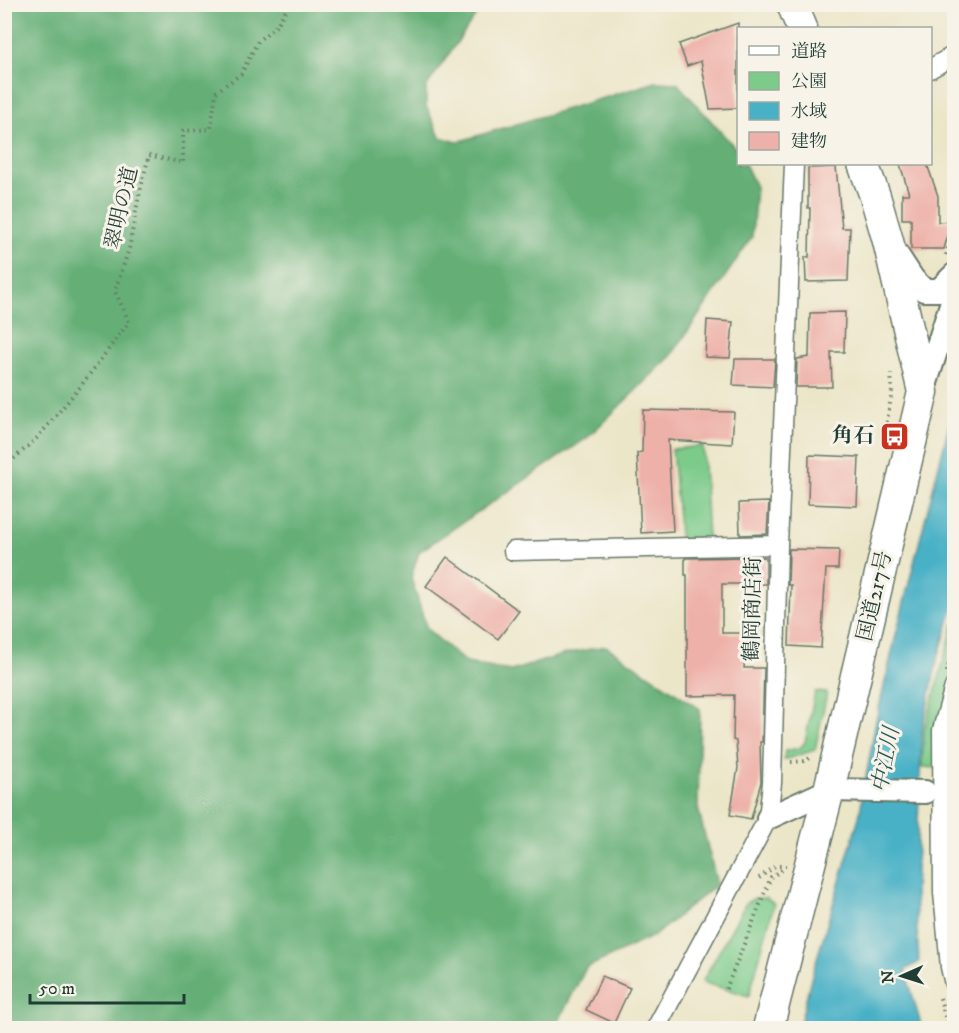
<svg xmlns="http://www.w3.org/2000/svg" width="959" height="1033" font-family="'IM FELL DW Pica','Noto Serif JP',serif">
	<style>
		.green { fill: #7ccb8b; stroke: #4e8460; stroke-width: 1.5 }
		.forest { fill: #65af77; stroke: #427656; stroke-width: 1.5 }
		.water { fill: #48b1c6; stroke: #34777d; stroke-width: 1.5 }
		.building { fill: #eeb1a9 }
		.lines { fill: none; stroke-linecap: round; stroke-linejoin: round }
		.minor-casing { stroke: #677868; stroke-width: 21 }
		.tertiary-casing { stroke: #677868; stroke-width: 26 }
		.trunk-casing { stroke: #677868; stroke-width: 33 }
		.path { stroke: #677868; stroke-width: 4; stroke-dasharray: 1.5 4.5; stroke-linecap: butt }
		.minor { stroke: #fff; stroke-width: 18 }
		.tertiary { stroke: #fff; stroke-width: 22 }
		.trunk { stroke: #fff; stroke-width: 30 }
		.labels { text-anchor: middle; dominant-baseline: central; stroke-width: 6; stroke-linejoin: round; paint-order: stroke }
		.street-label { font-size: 21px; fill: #1f3d34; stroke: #f7f3e8 }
		.poi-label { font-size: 21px; font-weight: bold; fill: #1f3d34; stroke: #f7f3e8; text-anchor: end }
		.water-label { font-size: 22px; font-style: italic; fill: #295a58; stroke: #f7f3e8 }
	</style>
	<rect width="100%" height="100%" fill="#f7f3e8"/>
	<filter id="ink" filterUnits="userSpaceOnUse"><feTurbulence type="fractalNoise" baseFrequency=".0167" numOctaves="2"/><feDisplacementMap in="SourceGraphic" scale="12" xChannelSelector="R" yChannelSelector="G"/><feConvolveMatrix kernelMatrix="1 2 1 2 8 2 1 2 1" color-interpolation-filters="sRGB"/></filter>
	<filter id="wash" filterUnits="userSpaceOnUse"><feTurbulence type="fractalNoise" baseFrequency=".008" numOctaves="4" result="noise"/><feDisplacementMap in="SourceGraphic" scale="24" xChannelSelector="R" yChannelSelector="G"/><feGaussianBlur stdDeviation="1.35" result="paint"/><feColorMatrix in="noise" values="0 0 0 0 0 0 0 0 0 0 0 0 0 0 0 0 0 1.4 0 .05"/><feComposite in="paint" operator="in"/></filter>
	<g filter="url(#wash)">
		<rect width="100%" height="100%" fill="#ece6c9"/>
		<g class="green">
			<path d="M 703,446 L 708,539 L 680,540 L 672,449 Z"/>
			<path d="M 954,623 L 954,675 L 938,731 L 939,768 L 922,767 L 924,731 Z"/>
			<path d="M 815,692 L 827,693 L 815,750 L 784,760 L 785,751 L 800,748 L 805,742 Z"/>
			<path d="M 755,898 L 766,898 L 774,904 L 749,996 L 702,982 L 746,903 Z"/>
		</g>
		<path class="forest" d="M 5,4 L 483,5 L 426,87 L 426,106 L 440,137 L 457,142 L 656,82 L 677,83 L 738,151 L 738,164 L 745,164 L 756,187 L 752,237 L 671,356 L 587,438 L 419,552 L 411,578 L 427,629 L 466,663 L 511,671 L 565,654 L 606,646 L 700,709 L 698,808 L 717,884 L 655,935 L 586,968 L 555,1028 L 5,1028 Z"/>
		<path class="water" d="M 954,406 L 954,606 L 937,661 L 922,731 L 915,893 L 919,962 L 905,970 L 922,1028 L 799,1028 L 810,982 L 859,817 L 877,716 L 900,618 Z"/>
		<g id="blocks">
			<g class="building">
				<path d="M 738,23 L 738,108 L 710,109 L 701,61 L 687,66 L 679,44 Z"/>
				<path d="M 900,164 L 927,164 L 938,196 L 938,222 L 952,221 L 944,249 L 911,249 L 911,219 L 902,219 L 902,194 L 909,194 Z"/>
				<path d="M 836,167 L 842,228 L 850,228 L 848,281 L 806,282 L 805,257 L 809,257 L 810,208 L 808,208 L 808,168 Z"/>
				<path d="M 845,312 L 844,352 L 831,352 L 832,387 L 796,387 L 797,359 L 809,357 L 810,313 Z"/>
				<path d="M 707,320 L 733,322 L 730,358 L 705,357 Z"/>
				<path d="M 735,359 L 775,359 L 773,387 L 733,385 Z"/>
				<path d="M 643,410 L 734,412 L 732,444 L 668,440 L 673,531 L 641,533 L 637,453 L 642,452 Z"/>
				<path d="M 809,455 L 859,457 L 857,506 L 808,504 Z"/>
				<path d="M 769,502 L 767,534 L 740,535 L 739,503 Z"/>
				<path d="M 789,549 L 839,550 L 838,569 L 826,569 L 821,648 L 789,646 L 791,585 L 788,585 Z"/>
				<path d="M 447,557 L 519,611 L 498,639 L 426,586 Z"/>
				<path d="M 766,557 L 766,584 L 722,584 L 722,633 L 747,633 L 744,668 L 764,668 L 762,742 L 760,742 L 761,782 L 751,819 L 730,815 L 738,768 L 736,741 L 733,740 L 734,695 L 687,696 L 687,575 L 685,575 L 685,558 Z"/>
				<path d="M 602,976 L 630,988 L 614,1023 L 586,1010 Z"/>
			</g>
		</g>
	</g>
	<g filter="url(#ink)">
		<use href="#blocks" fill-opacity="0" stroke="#677868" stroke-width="1.5"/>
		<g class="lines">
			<defs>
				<g id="minor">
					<path d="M 930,69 L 954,55"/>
					<path d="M 513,551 L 778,545"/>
					<path d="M 954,687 L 942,730 L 943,893 L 950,967 L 954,984"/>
					<path d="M 656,1028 L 768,818 L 772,783 L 778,545 L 794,164"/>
				</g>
				<g id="tertiary">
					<path d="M 896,253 L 913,279 L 924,290 L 939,290 L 954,275"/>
					<path d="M 923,392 L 954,295"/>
					<path d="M 768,818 L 829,790 L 925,792"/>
				</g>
				<g id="trunk">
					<path d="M 792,4 L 802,28"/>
					<path d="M 768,1028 L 829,790 L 923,392 L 888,241 L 875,196 L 863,164"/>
				</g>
			</defs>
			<use href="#minor" class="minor-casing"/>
			<use href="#tertiary" class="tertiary-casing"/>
			<use href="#trunk" class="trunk-casing"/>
			<g class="path">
				<path d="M 946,255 L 954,227"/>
				<path d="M 884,440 L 892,391 L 891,371"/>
				<path d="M 4,465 L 8,464 L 38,437 L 80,387 L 129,322 L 115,291 L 129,249 L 138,200 L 149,155 L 183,163 L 183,131 L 211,129 L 216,92 L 241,74 L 258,41 L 277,25 L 289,4"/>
				<path d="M 947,672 L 954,643"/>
				<path d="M 791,762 L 806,761 L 812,756"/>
				<path d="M 759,878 L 775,866 L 786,866"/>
				<path d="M 726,989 L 771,877 L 783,869"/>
				<path d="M 940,998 L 948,1028"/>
			</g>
			<use href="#minor" class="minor"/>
			<use href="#tertiary" class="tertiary"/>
			<use href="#trunk" class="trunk"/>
		</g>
	</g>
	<defs>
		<symbol id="bus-square" viewBox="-11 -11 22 22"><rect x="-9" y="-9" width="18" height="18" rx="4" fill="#c8321e" stroke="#f7f3e8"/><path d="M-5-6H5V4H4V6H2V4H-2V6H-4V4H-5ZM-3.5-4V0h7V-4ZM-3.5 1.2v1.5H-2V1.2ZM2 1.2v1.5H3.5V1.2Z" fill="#fff"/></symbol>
	</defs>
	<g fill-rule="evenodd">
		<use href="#bus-square" x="878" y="420" width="33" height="33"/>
	</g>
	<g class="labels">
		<g class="street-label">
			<text transform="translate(122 208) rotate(-77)">翠明の道</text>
			<text transform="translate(875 596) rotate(-77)">国道217号</text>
			<text transform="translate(753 609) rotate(-89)">鶴岡商店街</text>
		</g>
		<g class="poi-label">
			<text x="874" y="436">角石</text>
		</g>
		<g class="water-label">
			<text transform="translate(886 760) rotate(-79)">中江川</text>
		</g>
	</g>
	<rect width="959" height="1033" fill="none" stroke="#f7f3e8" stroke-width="24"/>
	<rect x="737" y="27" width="195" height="138" fill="#f7f3e8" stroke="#a1aaa0" stroke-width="1.5"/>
	<rect x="749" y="46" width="30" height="9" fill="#ffffff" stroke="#a1aaa0" stroke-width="1.5"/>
	<text x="791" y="57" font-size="18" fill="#1f3d34">道路</text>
	<rect x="749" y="72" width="30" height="18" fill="#7ccb8b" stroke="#a1aaa0" stroke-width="1.5"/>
	<text x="791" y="87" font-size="18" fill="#1f3d34">公園</text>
	<rect x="749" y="102" width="30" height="18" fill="#48b1c6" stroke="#a1aaa0" stroke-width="1.5"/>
	<text x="791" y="117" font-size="18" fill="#1f3d34">水域</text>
	<rect x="749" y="132" width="30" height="18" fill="#eeb1a9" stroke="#a1aaa0" stroke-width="1.5"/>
	<text x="791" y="147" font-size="18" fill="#1f3d34">建物</text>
	<g transform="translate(902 976) rotate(267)" stroke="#f7f3e8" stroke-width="4.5" paint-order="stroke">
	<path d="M0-4.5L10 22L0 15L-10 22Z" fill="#1f3d34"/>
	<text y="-9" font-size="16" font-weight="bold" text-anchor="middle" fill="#1f3d34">N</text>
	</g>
	<path d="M30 994v9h154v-9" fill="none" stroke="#1f3d34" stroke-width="3"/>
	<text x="39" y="994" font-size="18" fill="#1f3d34" stroke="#f7f3e8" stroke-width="4.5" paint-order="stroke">50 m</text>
</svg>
